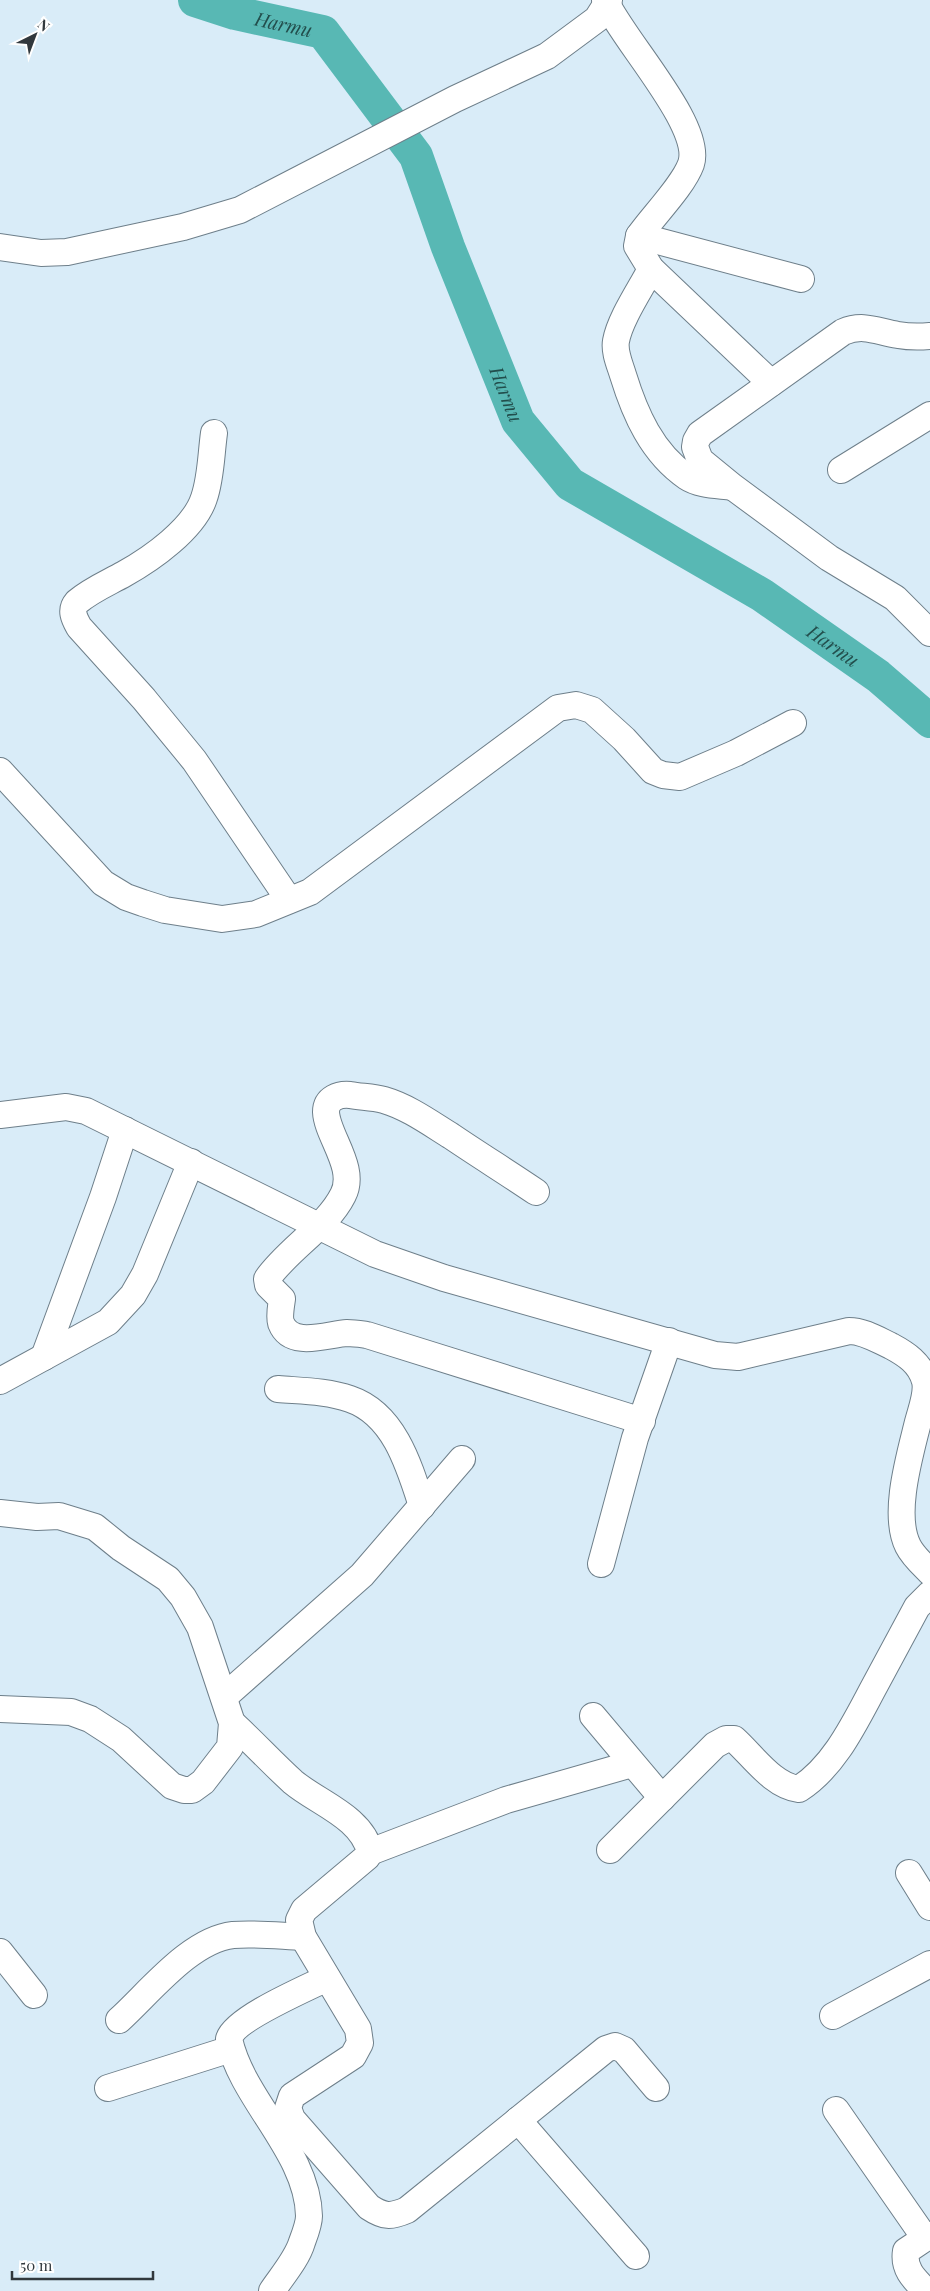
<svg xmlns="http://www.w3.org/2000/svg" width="930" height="2291" font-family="'Playfair Display',serif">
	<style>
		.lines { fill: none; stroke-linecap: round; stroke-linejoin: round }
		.river { stroke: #58b8b4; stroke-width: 34 }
		.minor-casing { stroke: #6e7f8a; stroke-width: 28 }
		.minor { stroke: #fff; stroke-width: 26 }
		.labels { text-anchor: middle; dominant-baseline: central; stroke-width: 4; stroke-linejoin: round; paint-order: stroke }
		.water-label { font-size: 19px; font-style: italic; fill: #224e4c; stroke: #fff }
	</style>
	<rect width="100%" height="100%" fill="#d9ecf8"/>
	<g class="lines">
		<path class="river" id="s1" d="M 195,0 L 235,13 L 323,32 L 416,156 L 448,247 L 518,421 L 570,484 L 762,595 L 878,676 L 930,721"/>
		<defs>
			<g id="minor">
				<path d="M 605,0 C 621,38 704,126 691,164 C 683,186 653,216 639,236 L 637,246 L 651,269 L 771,383"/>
				<path d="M 639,236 L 801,279"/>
				<path d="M 0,247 L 41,253 L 67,252 L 183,227 L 240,210 L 455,99 L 547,56 L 597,19 L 609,0"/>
				<path d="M 651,269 C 640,290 620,319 616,341 C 614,352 620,365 623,375 C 635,414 652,453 687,477 C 699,485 718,485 732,487"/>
				<path d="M 930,336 C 919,337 909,337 898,335 C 878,332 864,323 843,332 L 700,434 L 696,441 L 695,447 L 700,460 L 733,487 L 829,558 L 895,598 L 930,633"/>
				<path d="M 214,433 C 211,455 211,478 204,498 C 194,529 151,559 124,574 C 108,583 91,590 77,602 C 70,610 74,618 79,627 L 144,699 L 194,760 L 289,900"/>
				<path d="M 841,470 L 930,415"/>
				<path d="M 0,771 L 103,883 L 126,897 L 143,903 L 165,910 L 222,919 L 256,914 L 310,892 L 558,708 L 576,705 L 592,710 L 624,739 L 653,771 L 663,775 L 680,777 L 736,753 L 793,723"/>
				<path d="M 0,1115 L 66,1107 L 86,1111 L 375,1254 L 444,1278 L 715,1355 L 738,1357 L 849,1331 C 864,1331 878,1340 891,1346 C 906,1354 920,1363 925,1381 C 928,1393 921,1410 918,1422 C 910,1455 892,1514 908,1546 C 913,1556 922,1564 930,1572"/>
				<path d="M 536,1192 C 508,1173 479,1155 451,1136 C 430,1123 408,1107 384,1100 C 373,1097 361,1097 350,1095 C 339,1094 326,1098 326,1112 C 327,1136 357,1168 343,1195 C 327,1227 288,1249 267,1279 L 268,1285 L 282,1299 C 281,1306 279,1317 281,1323 C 291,1349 328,1334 347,1333 C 354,1333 360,1334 367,1335 L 642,1421"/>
				<path d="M 44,1357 L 103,1197 L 125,1130"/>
				<path d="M 0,1381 L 108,1322 L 133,1295 L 145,1274 L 191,1162"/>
				<path d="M 278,1389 C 301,1391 327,1391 350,1399 C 394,1414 409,1465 422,1506"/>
				<path d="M 0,1513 L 37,1517 L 59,1516 L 95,1527 L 121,1548 L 168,1579 L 183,1597 L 200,1627 L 232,1723 L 230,1747 L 203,1782 L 192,1790 L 184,1790 L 172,1786 L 121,1739 L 90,1719 L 71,1712 L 0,1709"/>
				<path d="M 601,1564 L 635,1438 L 669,1341"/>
				<path d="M 224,1697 L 362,1575 L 462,1459"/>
				<path d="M 593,1716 L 662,1798"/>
				<path d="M 232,1723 C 253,1742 272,1763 293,1782 C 318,1803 362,1817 370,1852 L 367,1857 L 304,1910 L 299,1920 L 303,1937 L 358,2029 L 360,2043 L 353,2056 L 292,2096 L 288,2108 L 292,2119 L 369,2207 C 384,2217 391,2217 407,2210 L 606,2049 L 615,2046 L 624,2050 L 656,2088"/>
				<path d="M 610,1850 L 715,1745 L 726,1739 L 734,1739 C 753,1756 773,1786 799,1789 C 835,1766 855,1722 875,1685 C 889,1659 903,1633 917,1607 L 930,1594"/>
				<path d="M 370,1852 L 506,1800 L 632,1764"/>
				<path d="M 909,1873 L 930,1907"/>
				<path d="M 0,1952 L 34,1995"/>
				<path d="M 833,2016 L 930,1964"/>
				<path d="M 119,2020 C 150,1992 190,1940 233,1935 C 256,1933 280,1936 303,1937"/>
				<path d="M 108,2088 L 231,2049"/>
				<path d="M 836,2110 L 925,2238"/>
				<path d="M 518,2120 L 636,2256"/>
				<path d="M 272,2291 C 282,2276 297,2259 302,2242 C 305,2234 309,2224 309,2216 C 308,2152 242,2100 229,2039 C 234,2019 307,1988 327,1978"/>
				<path d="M 926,2291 C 914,2279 903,2269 906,2251 L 930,2235"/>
			</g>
		</defs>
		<use href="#minor" class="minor-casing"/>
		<use href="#minor" class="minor"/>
	</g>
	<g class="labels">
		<g class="water-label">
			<text stroke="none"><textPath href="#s1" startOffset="92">Harmu</textPath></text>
			<text stroke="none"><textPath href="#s1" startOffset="542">Harmu</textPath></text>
			<text stroke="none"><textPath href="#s1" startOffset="962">Harmu</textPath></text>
		</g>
	</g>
	<g transform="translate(35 35) rotate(42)" stroke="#ffffff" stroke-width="4" paint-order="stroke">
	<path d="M0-4L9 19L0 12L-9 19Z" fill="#31383d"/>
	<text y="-8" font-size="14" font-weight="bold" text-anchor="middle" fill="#31383d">N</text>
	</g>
	<path d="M12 2271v8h141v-8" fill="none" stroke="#31383d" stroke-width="2.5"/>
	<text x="20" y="2271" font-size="15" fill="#31383d" stroke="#ffffff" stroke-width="4" paint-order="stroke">50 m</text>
</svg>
